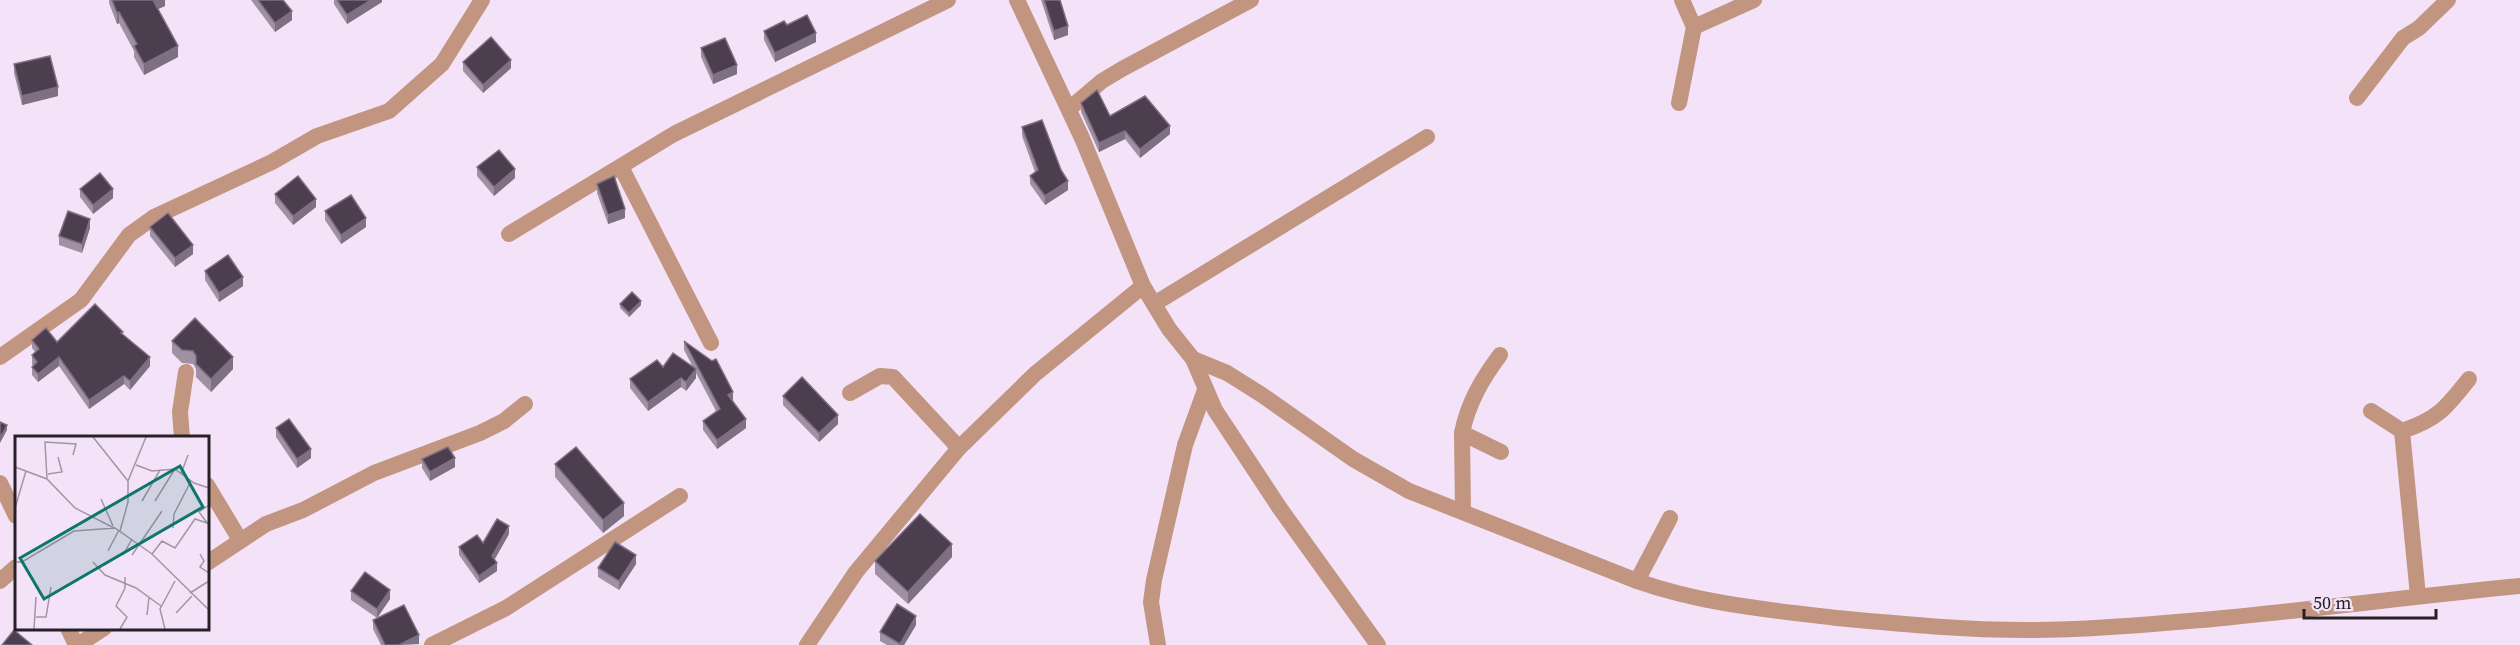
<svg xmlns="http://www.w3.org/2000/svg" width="2520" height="645" font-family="'Source Serif 4',serif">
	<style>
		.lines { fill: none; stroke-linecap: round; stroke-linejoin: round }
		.minor { stroke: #c29581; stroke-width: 16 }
		.wall { fill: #a090a4 }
		.shaded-wall { fill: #7e7082 }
		.building { fill: #4c3e4f; stroke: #7e7082; stroke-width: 1.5 }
		.inset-road { fill: none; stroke: #a295a4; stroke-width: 1.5 }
		.view { fill: #0f766e; fill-opacity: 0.15; stroke: #0f766e; stroke-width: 3 }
		.inset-edge { fill: none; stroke: #262027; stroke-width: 3 }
	</style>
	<rect width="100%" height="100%" fill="#f4e3f8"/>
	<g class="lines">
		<g class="minor">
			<path d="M 1017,0 L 1082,138 L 1143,286 L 1169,329 L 1193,359 L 1227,373 L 1262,395 L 1353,459 L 1409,491 L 1637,581 C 1702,604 1769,610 1837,618 C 1901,624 1963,630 2027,630 C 2089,630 2151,624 2213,619 C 2316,609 2418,596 2520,586"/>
			<path d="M 1694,27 L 1754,0"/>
			<path d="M 2357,98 L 2403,38 L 2419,28 L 2448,0"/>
			<path d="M 1679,103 L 1694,27 L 1682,0"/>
			<path d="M 1069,109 L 1102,81 L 1122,69 L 1251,0"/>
			<path d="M 621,167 L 711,343"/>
			<path d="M 509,234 L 674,134 L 948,0"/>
			<path d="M 1154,304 L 1427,137"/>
			<path d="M 0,357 L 81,300 L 129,235 L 154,217 L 272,162 L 317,136 L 389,111 L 442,64 L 482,0"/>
			<path d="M 1193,359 L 1215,410 L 1279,507 L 1378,645"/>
			<path d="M 850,393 L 880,376 L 893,377 L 959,448"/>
			<path d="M 2371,411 L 2402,431 L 2418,596"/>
			<path d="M 2402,431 C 2438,419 2446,408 2469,379"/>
			<path d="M 1462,433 L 1501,452"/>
			<path d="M 182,438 L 180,412 L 186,372"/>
			<path d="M 0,483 L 16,516"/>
			<path d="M 207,485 L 240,540"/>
			<path d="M 1463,511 L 1462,433 C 1468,403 1482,379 1500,355"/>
			<path d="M 207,563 L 266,524 L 303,510 L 374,473 L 480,433 L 504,421 L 525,404"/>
			<path d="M 0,581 L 16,567"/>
			<path d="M 1637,581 L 1670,518"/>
			<path d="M 68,628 L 76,645"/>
			<path d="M 78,645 L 104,628"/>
			<path d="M 432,645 L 506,608 L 680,496"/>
			<path d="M 807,645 L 856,572 L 959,448 L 1035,374 L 1143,286"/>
			<path d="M 1158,645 L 1151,602 L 1154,580 L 1185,445 L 1205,390"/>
		</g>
	</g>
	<g class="wall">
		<path d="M 109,0 L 165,0 L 165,6 L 158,9 L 178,57 L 144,75 L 134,57 L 134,51 L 119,23 L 117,24 L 109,3 Z"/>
		<path d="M 251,0 L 283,0 L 292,20 L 275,32 Z"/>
		<path d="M 334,0 L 382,0 L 382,2 L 347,24 L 334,4 Z"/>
		<path d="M 1041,0 L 1060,0 L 1068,35 L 1054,40 Z"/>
		<path d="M 787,25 L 816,42 L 775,62 L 764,40 L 764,31 Z"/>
		<path d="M 701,48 L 737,74 L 713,84 L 701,57 Z"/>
		<path d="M 463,62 L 511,68 L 483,93 L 463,71 Z"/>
		<path d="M 14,64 L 58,96 L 22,105 L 14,73 Z"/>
		<path d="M 1081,103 L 1110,116 L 1170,134 L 1140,158 L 1125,139 L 1099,152 L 1081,112 Z"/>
		<path d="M 1022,127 L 1068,190 L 1045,205 L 1030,184 L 1030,176 L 1035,172 L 1022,136 Z"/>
		<path d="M 477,167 L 515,178 L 494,196 L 477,176 Z"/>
		<path d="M 597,184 L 625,218 L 608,224 L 597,193 Z"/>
		<path d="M 80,189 L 113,198 L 93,214 L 80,197 Z"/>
		<path d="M 275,194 L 316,207 L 293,225 L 275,203 Z"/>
		<path d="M 325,211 L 366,227 L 341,244 L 325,220 Z"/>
		<path d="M 150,227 L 193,254 L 175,267 L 150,236 Z"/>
		<path d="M 90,228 L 82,253 L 59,245 L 59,236 Z"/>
		<path d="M 205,271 L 243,286 L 219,302 L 205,280 Z"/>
		<path d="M 620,304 L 641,305 L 629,317 L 620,308 Z"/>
		<path d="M 123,335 L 150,366 L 130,390 L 124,384 L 89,409 L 59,366 L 38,382 L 32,375 L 32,367 L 33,366 L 32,364 L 32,355 L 35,352 L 32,348 L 32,340 L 57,342 Z"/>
		<path d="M 172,341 L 233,369 L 211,392 L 196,377 L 196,369 L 193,364 L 182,363 L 172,353 Z"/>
		<path d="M 684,341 L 733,401 L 732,401 L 746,428 L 717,449 L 703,430 L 703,421 L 716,411 L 696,373 L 696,378 L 686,391 L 681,387 L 648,411 L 630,388 L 630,379 L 663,367 L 693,367 L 684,350 Z"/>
		<path d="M 783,396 L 838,424 L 819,442 L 783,405 Z"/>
		<path d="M 276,428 L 311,458 L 297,468 L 276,437 Z"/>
		<path d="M 422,459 L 455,467 L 430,481 L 422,468 Z"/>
		<path d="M 555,464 L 624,516 L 603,533 L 555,477 Z"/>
		<path d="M 509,534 L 494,560 L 497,571 L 479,583 L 459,555 L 459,547 L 483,543 Z"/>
		<path d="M 952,557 L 908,604 L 875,574 L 875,561 Z"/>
		<path d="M 636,564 L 619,590 L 598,577 L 598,568 Z"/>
		<path d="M 351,591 L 390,599 L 377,618 L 351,600 Z"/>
		<path d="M 373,620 L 419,644 L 381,645 L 373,629 Z"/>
		<path d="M 916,625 L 904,645 L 887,645 L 880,641 L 880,632 Z"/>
	</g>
	<g class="shaded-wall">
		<path d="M 153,0 L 165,0 L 165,6 L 153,11 Z"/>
		<path d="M 371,0 L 382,0 L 382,2 L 347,24 L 347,15 Z"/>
		<path d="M 292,11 L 292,20 L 275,32 L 275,23 Z"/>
		<path d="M 119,12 L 119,23 L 117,24 L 117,13 Z"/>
		<path d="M 1068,26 L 1068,35 L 1054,40 L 1054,31 Z"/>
		<path d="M 816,33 L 816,42 L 775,62 L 775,53 Z"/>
		<path d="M 178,46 L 178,57 L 144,75 L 144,64 Z"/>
		<path d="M 511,60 L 511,68 L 483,93 L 483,85 Z"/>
		<path d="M 737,65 L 737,74 L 713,84 L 713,75 Z"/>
		<path d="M 58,87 L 58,96 L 22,105 L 22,96 Z"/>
		<path d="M 1170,126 L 1170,134 L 1140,158 L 1140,149 Z"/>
		<path d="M 1125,131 L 1125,139 L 1099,152 L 1099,143 Z"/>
		<path d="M 515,169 L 515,178 L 494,196 L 494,187 Z"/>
		<path d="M 1068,181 L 1068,190 L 1045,205 L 1045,196 Z"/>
		<path d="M 113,189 L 113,198 L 93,214 L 93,205 Z"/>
		<path d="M 316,199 L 316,207 L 293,225 L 293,216 Z"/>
		<path d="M 625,209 L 625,218 L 608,224 L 608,215 Z"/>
		<path d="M 366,218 L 366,227 L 341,244 L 341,235 Z"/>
		<path d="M 90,219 L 90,228 L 82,253 L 82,244 Z"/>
		<path d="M 193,245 L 193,254 L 175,267 L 175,258 Z"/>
		<path d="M 243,277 L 243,286 L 219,302 L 219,293 Z"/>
		<path d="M 641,301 L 641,305 L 629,317 L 629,313 Z"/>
		<path d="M 59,357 L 59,366 L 38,382 L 38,374 Z"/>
		<path d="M 150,357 L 150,366 L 130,390 L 130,381 Z"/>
		<path d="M 233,357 L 233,369 L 211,392 L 211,379 Z"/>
		<path d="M 696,369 L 696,378 L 686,391 L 686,382 Z"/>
		<path d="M 124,376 L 124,384 L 89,409 L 89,400 Z"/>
		<path d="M 681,378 L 681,387 L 648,411 L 648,402 Z"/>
		<path d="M 733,392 L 733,401 L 728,403 L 728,395 Z"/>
		<path d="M 838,415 L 838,424 L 819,442 L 819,433 Z"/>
		<path d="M 746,419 L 746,428 L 717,449 L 717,440 Z"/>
		<path d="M 7,425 L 7,430 L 0,443 L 0,438 Z"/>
		<path d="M 311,449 L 311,458 L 297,468 L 297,459 Z"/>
		<path d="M 455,458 L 455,467 L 430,481 L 430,472 Z"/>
		<path d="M 624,503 L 624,516 L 603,533 L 603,520 Z"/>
		<path d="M 509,526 L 509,534 L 492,564 L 492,556 Z"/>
		<path d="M 952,544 L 952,557 L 908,604 L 908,592 Z"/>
		<path d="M 636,555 L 636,564 L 619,590 L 619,581 Z"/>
		<path d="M 497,563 L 497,571 L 479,583 L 479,576 Z"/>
		<path d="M 390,590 L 390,599 L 377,618 L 377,609 Z"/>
		<path d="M 916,616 L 916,625 L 904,645 L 900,645 Z"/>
		<path d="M 419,635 L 419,644 L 399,645 Z"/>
	</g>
	<g class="building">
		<path d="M 112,0 L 153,0 L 178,46 L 144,64 L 134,46 L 137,44 L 119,12 L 117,13 Z"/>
		<path d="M 258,0 L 283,0 L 292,11 L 275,23 Z"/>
		<path d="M 337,0 L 371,0 L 347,15 Z"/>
		<path d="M 1044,0 L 1060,0 L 1068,26 L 1054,31 Z"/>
		<path d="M 807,15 L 816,33 L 775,53 L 764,31 L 784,21 L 787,25 Z"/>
		<path d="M 491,37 L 511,60 L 483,85 L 463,62 Z"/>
		<path d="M 725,38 L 737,65 L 713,75 L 701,48 Z"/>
		<path d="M 50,56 L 58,87 L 22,96 L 14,64 Z"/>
		<path d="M 1097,90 L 1110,116 L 1145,96 L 1170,126 L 1140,149 L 1125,131 L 1099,143 L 1081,103 Z"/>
		<path d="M 1042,120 L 1061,170 L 1068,181 L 1045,196 L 1030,176 L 1038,170 L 1022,127 Z"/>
		<path d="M 499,150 L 515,169 L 494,187 L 477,167 Z"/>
		<path d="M 100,173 L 113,189 L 93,205 L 80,189 Z"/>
		<path d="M 298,176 L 316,199 L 293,216 L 275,194 Z"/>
		<path d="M 614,176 L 625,209 L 608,215 L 597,184 Z"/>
		<path d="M 351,195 L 366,218 L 341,235 L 325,211 Z"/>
		<path d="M 68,211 L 90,219 L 82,244 L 59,236 Z"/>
		<path d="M 168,213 L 193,245 L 175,258 L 150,227 Z"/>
		<path d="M 228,255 L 243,277 L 219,293 L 205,271 Z"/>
		<path d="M 632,292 L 641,301 L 629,313 L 620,304 Z"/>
		<path d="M 95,304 L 123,332 L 121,333 L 150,357 L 130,381 L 124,376 L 89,400 L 59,357 L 38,374 L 32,367 L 37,362 L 32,355 L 39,349 L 32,340 L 46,328 L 57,342 Z"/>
		<path d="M 195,318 L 233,357 L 211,379 L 196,364 L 196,356 L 193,351 L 182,350 L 172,341 Z"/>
		<path d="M 684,341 L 712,361 L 716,359 L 733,392 L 728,395 L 746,419 L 717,440 L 703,421 L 720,409 Z"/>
		<path d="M 673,353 L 696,369 L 686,382 L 681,378 L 648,402 L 630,379 L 657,360 L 663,367 Z"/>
		<path d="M 802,377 L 838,415 L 819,433 L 783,396 Z"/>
		<path d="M 289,419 L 311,449 L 297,459 L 276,428 Z"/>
		<path d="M 0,422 L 7,425 L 0,438 Z"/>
		<path d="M 448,447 L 455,458 L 430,472 L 422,459 Z"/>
		<path d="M 576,447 L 624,503 L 603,520 L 555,464 Z"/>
		<path d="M 920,514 L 952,544 L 908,592 L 875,561 Z"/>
		<path d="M 497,519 L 509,526 L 492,556 L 497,563 L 479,576 L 459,547 L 477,535 L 483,543 Z"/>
		<path d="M 615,542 L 636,555 L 619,581 L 598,568 Z"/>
		<path d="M 365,572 L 390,590 L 377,609 L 351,591 Z"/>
		<path d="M 897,604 L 916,616 L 900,644 L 880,632 Z"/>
		<path d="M 404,605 L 419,635 L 399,645 L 385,645 L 373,620 Z"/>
		<path d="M 14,630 L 32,645 L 2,645 Z"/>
	</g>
	<g transform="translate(15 436)">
		<rect width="194" height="194" fill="#f4e3f8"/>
		<path class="inset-road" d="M 78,1 L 113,45M 194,3 L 194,26M 121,29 L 137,35 L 160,33 L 179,47 L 194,52M 0,31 L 32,43 L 60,72 L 99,92M 33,38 L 47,36 L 43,21M 166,38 L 173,19M 32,43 L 30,6 L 61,8 L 58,19M 86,63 L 98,90M 127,65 L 145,34M 140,65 L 160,33M 0,72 L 11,35M 193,88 L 184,76 L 194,69M 158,92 L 159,78 L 176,45M 105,95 L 113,66 L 113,45 L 131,1M 93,115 L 104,94M 137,118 L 147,105 L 160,112 L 180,83 L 192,87M 185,118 L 189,125 L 185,131 L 194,137M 108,119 L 117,103M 117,119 L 147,75M 0,126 L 7,126 L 59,95 L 100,92 L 137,118 L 194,174M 78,126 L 90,139 L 121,152 L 146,170M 175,157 L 194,145M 161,177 L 177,160M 132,179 L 134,161M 21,181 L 31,181 L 36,151M 19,193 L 21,161M 105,193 L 112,181 L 101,170 L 110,152 L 110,141M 150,193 L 145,173 L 160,145"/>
		<path class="view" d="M 165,30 L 188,71 L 29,163 L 5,122 Z"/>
		<rect width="194" height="194" class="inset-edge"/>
	</g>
	<path d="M2304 609v9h132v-9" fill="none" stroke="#262027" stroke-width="3"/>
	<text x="2313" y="609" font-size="18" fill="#262027" stroke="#f4e3f8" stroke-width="4.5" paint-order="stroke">50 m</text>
</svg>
